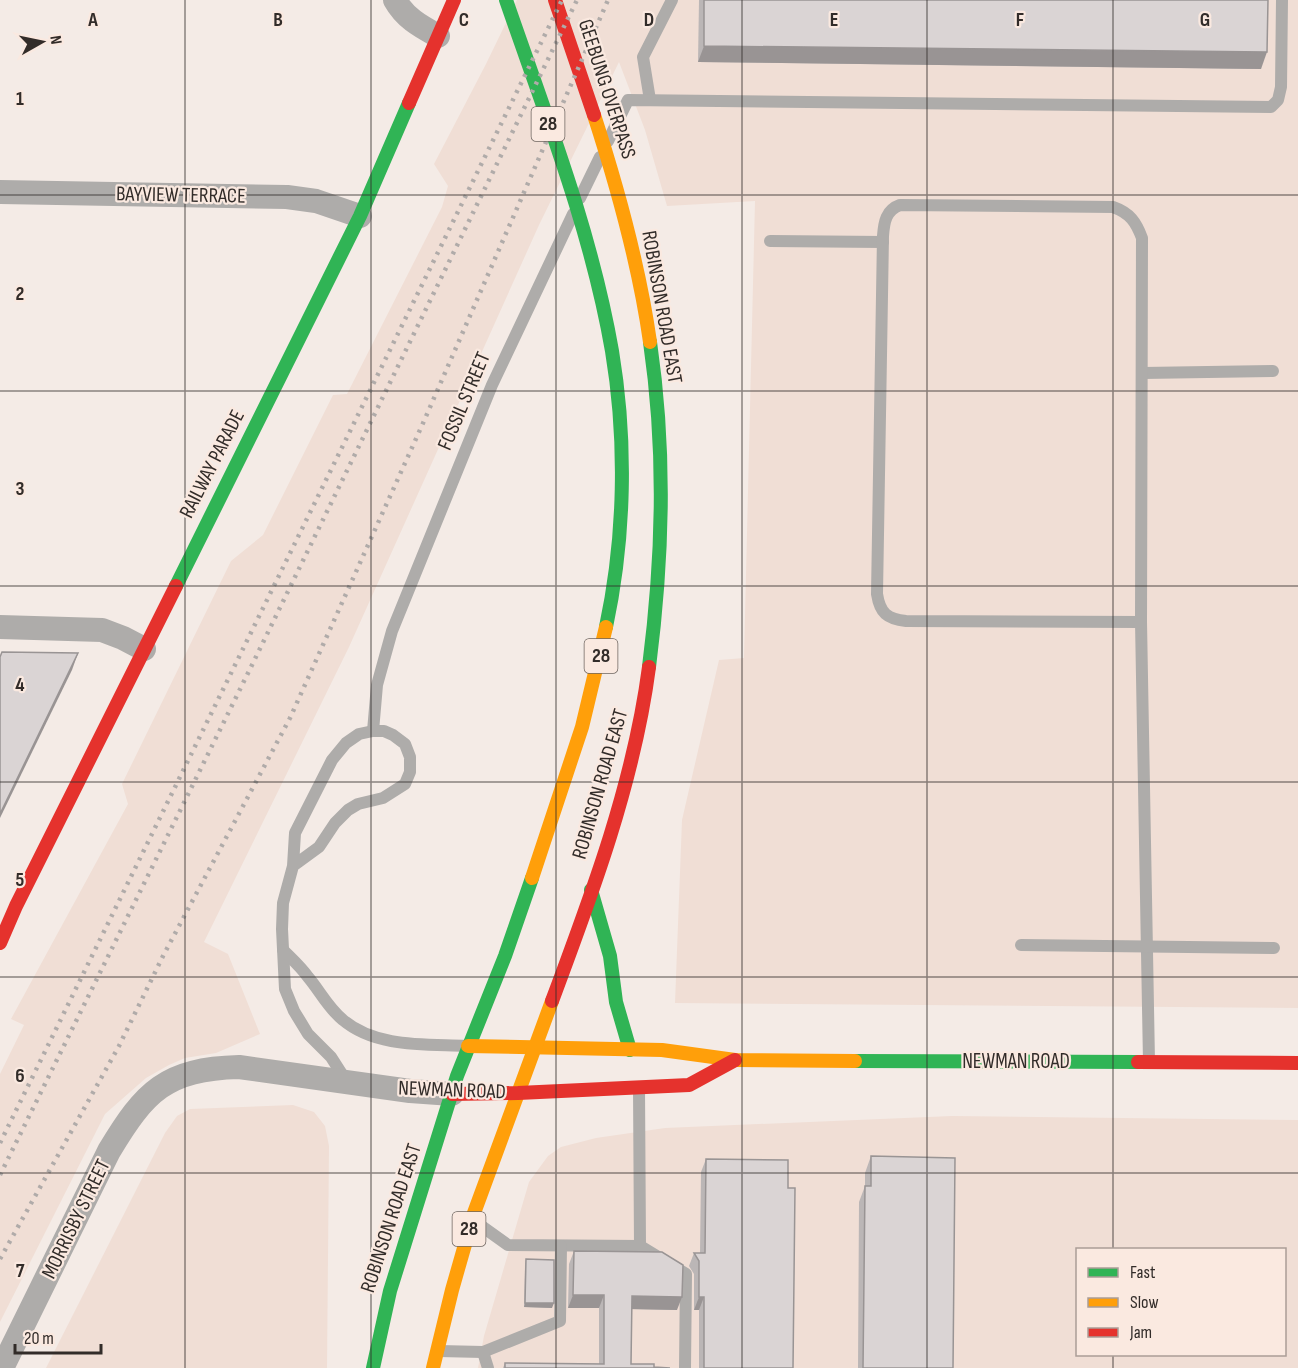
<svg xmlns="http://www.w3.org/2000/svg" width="1298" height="1368" font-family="'Sofia Sans Condensed',sans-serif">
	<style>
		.built { fill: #f0ded5; fill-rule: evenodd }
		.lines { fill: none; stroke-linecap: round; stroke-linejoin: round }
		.lane { stroke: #aeacaa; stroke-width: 12 }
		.street { stroke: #aeacaa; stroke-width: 24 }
		.fast { stroke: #30b455; stroke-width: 14 }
		.slow { stroke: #ff9f0a; stroke-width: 14 }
		.jam { stroke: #e5322d; stroke-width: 14 }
		.rail { stroke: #b0aba9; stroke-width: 4.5; stroke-dasharray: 3 6; stroke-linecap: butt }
		.wall { fill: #bbb6b6 }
		.shaded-wall { fill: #999494 }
		.building { fill: #dad4d4; stroke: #999494; stroke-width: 1.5 }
		.grid { fill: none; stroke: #322c29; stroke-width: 1.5; stroke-opacity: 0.55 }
		.labels { text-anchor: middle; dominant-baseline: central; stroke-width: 4.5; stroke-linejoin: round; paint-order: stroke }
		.shield { fill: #fae9e0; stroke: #6e6560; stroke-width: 1.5 }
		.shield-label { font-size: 20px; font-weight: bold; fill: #322c29 }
		.street-label { font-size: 21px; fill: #322c29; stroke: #fae9e0 }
		.grid-label { font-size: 20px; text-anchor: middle; font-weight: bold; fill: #322c29; stroke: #fae9e0; stroke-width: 4.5; stroke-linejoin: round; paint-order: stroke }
	</style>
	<rect width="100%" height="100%" fill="#f4ebe6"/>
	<g class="built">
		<path d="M 517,0 L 1298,0 L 1298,1008 L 675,1003 L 682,820 L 719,660 L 744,658 L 755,201 L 667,206 L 645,130 L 619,62 L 539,225 L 349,647 L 204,942 L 228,954 L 260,1034 L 216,1053 L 185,1058 L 169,1065 L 146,1078 L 105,1114 L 0,1322 L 0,1074 L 24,1025 L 11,1019 L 128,804 L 122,784 L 231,561 L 263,535 L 333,395 L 347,394 L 442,207 L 448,186 L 434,164 L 486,64 Z"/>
		<path d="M 293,1105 L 314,1112 L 325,1126 L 329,1146 L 327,1368 L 46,1368 L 165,1133 L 177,1116 L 190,1109 Z"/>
		<path d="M 952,1116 L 1298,1120 L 1298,1368 L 478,1368 L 484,1336 L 529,1182 L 548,1156 L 561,1147 L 596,1138 L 665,1128 ZM 1078,1250 L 1284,1250 L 1284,1354 L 1078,1354 Z"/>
	</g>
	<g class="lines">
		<g class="lane">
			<path d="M 650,100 L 643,57 L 672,0"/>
			<path d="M 608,141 L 628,100 L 1271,107 L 1278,100 L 1281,87 L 1282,0"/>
			<path d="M 580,198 L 600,157"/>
			<path d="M 770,241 L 883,242"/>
			<path d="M 1143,373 L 1273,371"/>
			<path d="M 1141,622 L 906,621 C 887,619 880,613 877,594 L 883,236 C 884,222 886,210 900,205 L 1113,207 C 1130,213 1136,222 1142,238 L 1141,622 L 1149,1062"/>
			<path d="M 373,731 L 377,685 L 392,631 L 492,385 L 573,214"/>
			<path d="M 293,866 L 319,847 L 335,823 L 348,810 L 358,804 L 383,798 L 405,784 L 410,772 L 410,757 L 405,744 L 393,735 L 384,731 L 373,731 L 359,734 L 346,743 L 332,760 L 295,833 L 293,866 L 283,903 L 282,929 L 285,989 L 294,1011 L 308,1034 L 331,1057 L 347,1082"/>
			<path d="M 1021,945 L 1274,948"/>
			<path d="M 283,950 C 292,959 301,967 308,977 C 320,991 328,1008 343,1020 C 376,1048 426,1044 466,1046"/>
			<path d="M 639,1088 L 640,1246"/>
			<path d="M 473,1220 L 508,1245 L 640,1246 L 686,1274 L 685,1368"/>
			<path d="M 439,1351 L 483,1352 L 560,1321 L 561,1246"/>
			<path d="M 483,1352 L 488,1368"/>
		</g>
		<g class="street">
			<path d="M 395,0 C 405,18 420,26 438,36"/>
			<path d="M 0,192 L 287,197 L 316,201 L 360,216"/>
			<path d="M 0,627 L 102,630 L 123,638 L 144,649"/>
			<path d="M 2,1368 L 109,1151 C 145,1091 166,1069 239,1067 L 410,1091 L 452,1094"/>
		</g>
		<g class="fast">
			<path d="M 506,0 C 546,116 591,230 612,351 C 627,441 625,538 606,627"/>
			<path d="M 176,586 L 360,216 L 409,103"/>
			<path d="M 649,667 C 663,557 666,452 650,342"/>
			<path d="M 591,890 L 610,956 L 616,1002 L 630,1050"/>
			<path d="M 855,1061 L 1138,1062"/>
			<path d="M 373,1368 L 390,1291 L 457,1076 L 505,956 L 532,878"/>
		</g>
		<g class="slow">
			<path d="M 594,115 C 618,189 639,264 650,342"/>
			<path d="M 532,878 L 582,727 L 606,627"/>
			<path d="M 468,1046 L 662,1050 L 735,1060 L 855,1061"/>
			<path d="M 433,1368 L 452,1290 L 474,1213 L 552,1001"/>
		</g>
		<g class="jam">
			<path d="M 555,0 L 594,115"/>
			<path d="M 409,103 L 454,0"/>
			<path d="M 0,943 L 16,906 L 176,586"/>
			<path d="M 552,1001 C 592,894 634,782 649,667"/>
			<path d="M 1138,1062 L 1298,1063"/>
			<path d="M 452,1094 L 518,1093 L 689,1085 L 735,1060"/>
		</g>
		<g class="rail">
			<path d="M 0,1143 L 562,0"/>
			<path d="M 0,1175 L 250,669 L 577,0"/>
			<path d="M 0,1259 L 119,1046 L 163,956 L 290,718 L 424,421 L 608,0"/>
		</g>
	</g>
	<g class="wall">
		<path d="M 699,0 L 1268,0 L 1261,69 L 698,62 Z"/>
		<path d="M 871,1156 L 953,1368 L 858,1368 L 859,1202 L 865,1186 L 865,1173 Z"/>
		<path d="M 706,1159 L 788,1188 L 793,1368 L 699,1368 L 699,1310 L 694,1310 L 694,1274 L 689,1266 L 694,1253 L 700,1253 L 701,1172 Z"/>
		<path d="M 574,1251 L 677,1310 L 632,1309 L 631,1364 L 654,1367 L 670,1368 L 503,1368 L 505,1363 L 599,1364 L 599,1308 L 568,1308 L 569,1264 Z"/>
		<path d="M 526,1259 L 552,1308 L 524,1307 L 525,1264 Z"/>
	</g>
	<g class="shaded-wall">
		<path d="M 704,46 L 1267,52 L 1261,69 L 698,62 Z"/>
		<path d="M 78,653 L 72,670 L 0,818 L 0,814 Z"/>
		<path d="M 573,1295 L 604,1295 L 599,1308 L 568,1308 Z"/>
		<path d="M 632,1296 L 682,1297 L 677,1310 L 627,1309 Z"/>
		<path d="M 699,1297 L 704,1297 L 699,1310 L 694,1310 Z"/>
		<path d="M 525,1303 L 554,1303 L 552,1308 L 524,1307 Z"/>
	</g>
	<g class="building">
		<path d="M 704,0 L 1268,0 L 1267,52 L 704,46 Z"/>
		<path d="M 2,652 L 78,653 L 0,814 L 0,657 Z"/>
		<path d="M 871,1156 L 955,1158 L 953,1368 L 863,1368 L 865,1186 L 871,1186 Z"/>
		<path d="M 706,1159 L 788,1160 L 788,1188 L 795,1188 L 793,1368 L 704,1368 L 704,1297 L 699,1297 L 699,1261 L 694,1253 L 705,1253 Z"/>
		<path d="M 574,1251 L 662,1252 L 683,1265 L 682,1297 L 632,1296 L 631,1364 L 654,1364 L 654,1367 L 670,1368 L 505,1368 L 505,1363 L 604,1364 L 604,1295 L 573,1295 Z"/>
		<path d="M 526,1259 L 554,1260 L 554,1303 L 525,1303 Z"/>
	</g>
	<path class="grid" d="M 185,0 L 185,1368M 371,0 L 371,1368M 556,0 L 556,1368M 742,0 L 742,1368M 927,0 L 927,1368M 1113,0 L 1113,1250M 0,195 L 1298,195M 0,391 L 1298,391M 0,586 L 1298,586M 0,782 L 1298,782M 0,977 L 1298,977M 0,1173 L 1298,1173M 1113,1354 L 1113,1368"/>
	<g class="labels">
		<g class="shield">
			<rect x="531.5" y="107" width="33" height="34" rx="4.5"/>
			<rect x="584.5" y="639" width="33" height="34" rx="4.5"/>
			<rect x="452.5" y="1212" width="33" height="34" rx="4.5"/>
		</g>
		<g class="shield-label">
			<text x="548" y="124">28</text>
			<text x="601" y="656">28</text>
			<text x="469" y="1229">28</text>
		</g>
		<g class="street-label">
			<text transform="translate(607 89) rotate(72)">GEEBUNG OVERPASS</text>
			<text transform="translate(181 195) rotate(1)">BAYVIEW TERRACE</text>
			<text transform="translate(662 307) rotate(80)">ROBINSON ROAD EAST</text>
			<text transform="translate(464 401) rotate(-67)">FOSSIL STREET</text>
			<text transform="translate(212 464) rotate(-63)">RAILWAY PARADE</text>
			<text transform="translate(600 784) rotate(-74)">ROBINSON ROAD EAST</text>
			<text x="1016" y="1061">NEWMAN ROAD</text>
			<text transform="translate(452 1090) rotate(2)">NEWMAN ROAD</text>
			<text transform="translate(391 1218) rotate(-72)">ROBINSON ROAD EAST</text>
			<text transform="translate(76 1219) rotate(-64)">MORRISBY STREET</text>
		</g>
	</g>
	<g class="grid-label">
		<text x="93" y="26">A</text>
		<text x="278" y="26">B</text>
		<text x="464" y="26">C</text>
		<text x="649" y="26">D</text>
		<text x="834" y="26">E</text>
		<text x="1020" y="26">F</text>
		<text x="1205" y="26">G</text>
		<text x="20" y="105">1</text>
		<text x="20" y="300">2</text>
		<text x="20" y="495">3</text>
		<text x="20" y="691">4</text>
		<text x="20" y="886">5</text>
		<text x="20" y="1082">6</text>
		<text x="20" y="1277">7</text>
	</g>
	<rect x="1076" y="1248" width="210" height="108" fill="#fae9e0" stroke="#aa9d97" stroke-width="1.5"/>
	<rect x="1088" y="1268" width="30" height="9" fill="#30b455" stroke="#aa9d97" stroke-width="1.5"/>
	<text x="1130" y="1278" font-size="18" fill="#322c29">Fast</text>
	<rect x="1088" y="1298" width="30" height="9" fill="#ff9f0a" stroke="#aa9d97" stroke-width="1.5"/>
	<text x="1130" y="1308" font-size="18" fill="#322c29">Slow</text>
	<rect x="1088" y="1328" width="30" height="9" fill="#e5322d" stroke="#aa9d97" stroke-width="1.5"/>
	<text x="1130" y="1338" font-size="18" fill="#322c29">Jam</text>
	<g transform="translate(42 42) rotate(81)" stroke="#fae9e0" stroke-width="4.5" paint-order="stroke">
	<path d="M0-4.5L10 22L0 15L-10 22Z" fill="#322c29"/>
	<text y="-9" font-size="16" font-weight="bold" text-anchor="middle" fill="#322c29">N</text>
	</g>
	<path d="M15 1344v9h86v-9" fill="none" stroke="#322c29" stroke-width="3"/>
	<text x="24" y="1344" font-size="18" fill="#322c29" stroke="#fae9e0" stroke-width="4.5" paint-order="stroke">20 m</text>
</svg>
